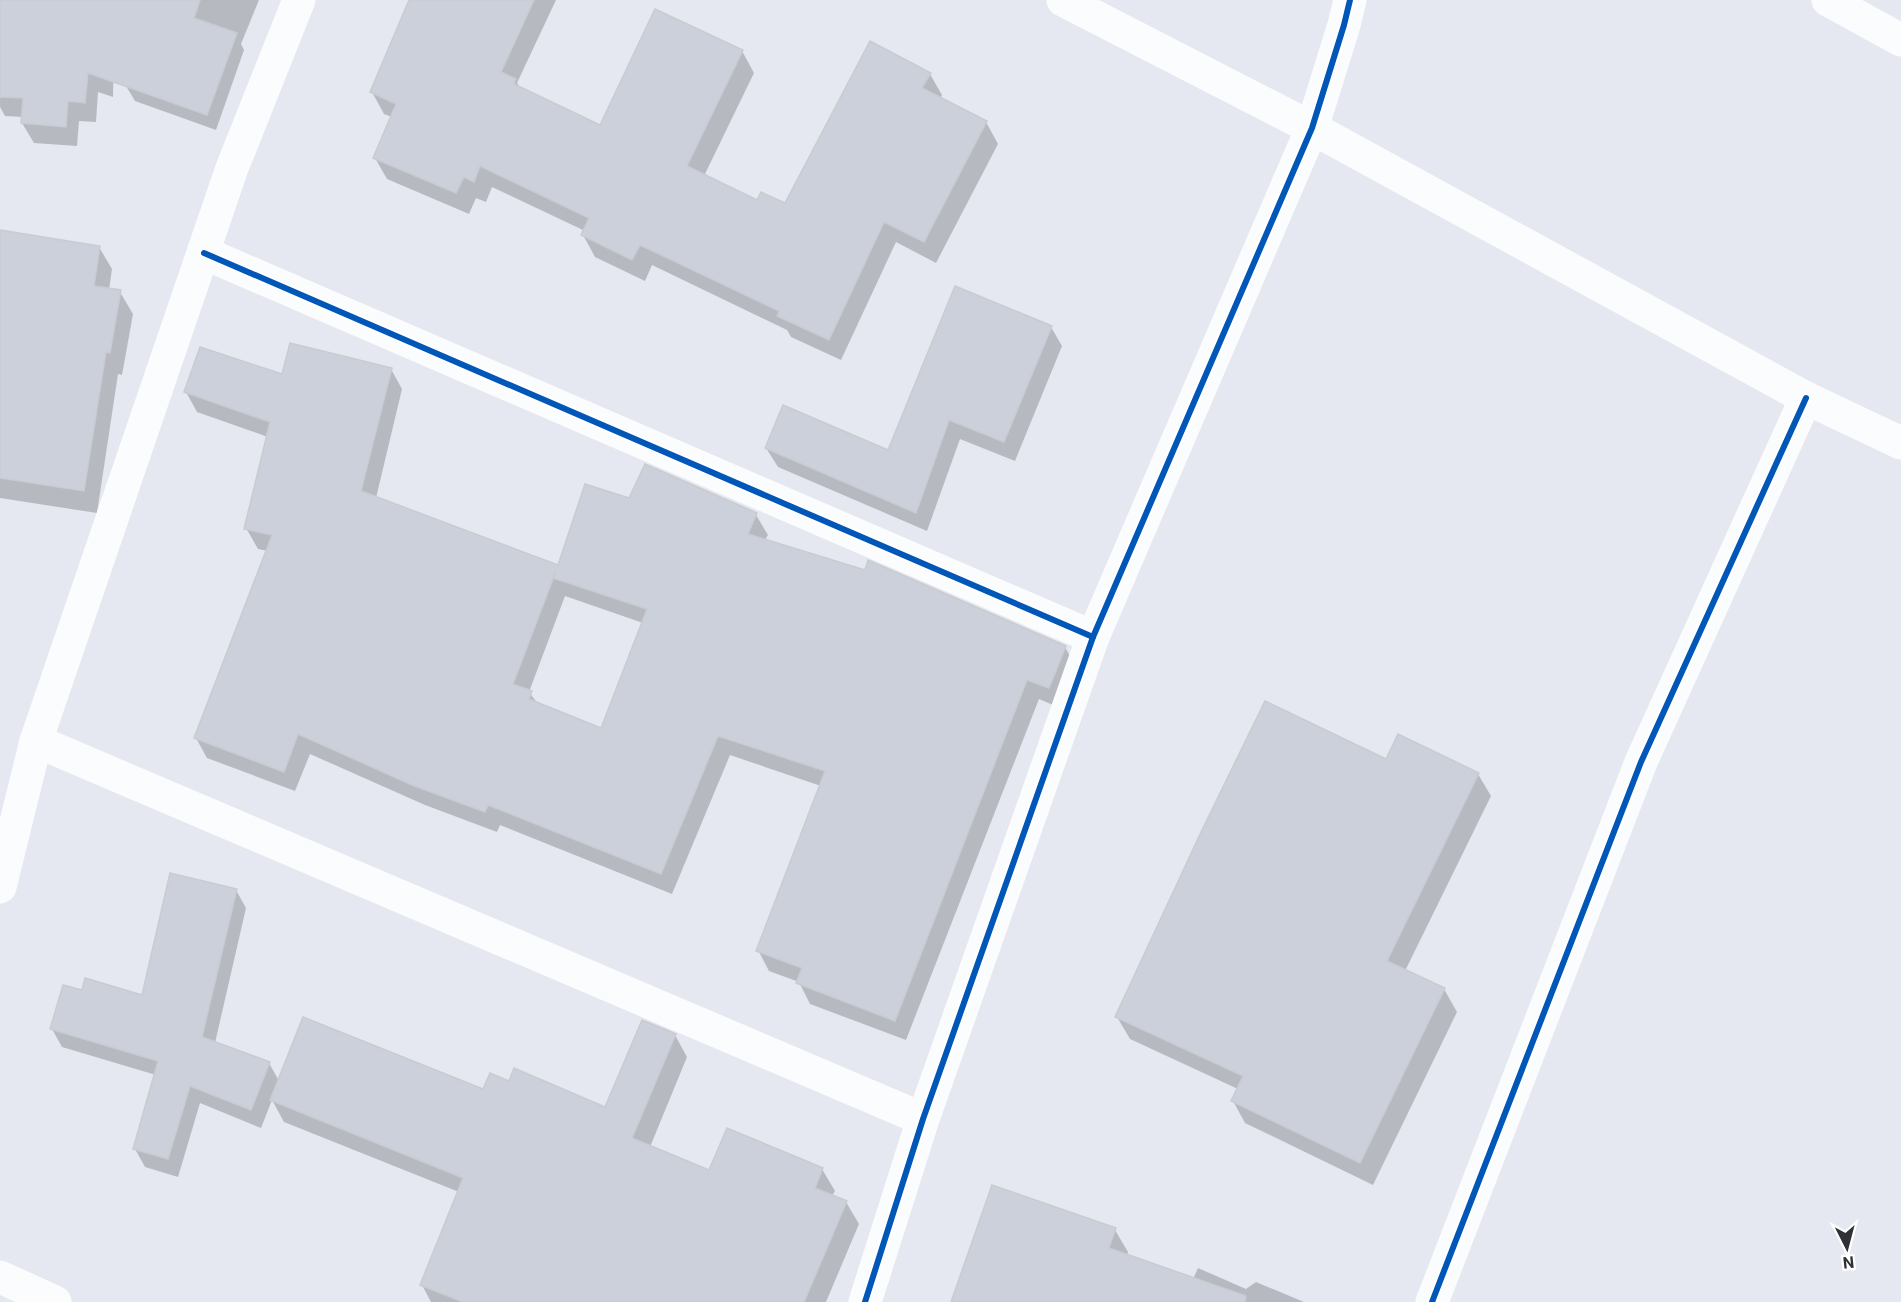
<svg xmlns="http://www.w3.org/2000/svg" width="1901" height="1302" font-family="Roboto,sans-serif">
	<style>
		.shadow { fill: #0003; fill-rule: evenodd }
		.building { fill: #ccd0da; stroke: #c9cbd1; stroke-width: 1.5; fill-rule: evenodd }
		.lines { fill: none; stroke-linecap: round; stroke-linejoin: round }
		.minor { stroke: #fbfcfd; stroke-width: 33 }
		.cycleway-casing { stroke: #fff; stroke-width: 10 }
		.cycleway { stroke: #0057b8; stroke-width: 6 }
	</style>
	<rect width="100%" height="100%" fill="#e5e8f0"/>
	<g class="shadow">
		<path d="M 1,0 L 115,0 L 113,97 L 98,92 L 96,122 L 79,121 L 77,146 L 34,143 L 22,123 L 23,117 L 5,116 L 0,107 Z"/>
		<path d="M 157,0 L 259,0 L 241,44 L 244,50 L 216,130 L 135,101 L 126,86 Z"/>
		<path d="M 433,0 L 556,0 L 517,83 L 521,89 L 600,127 L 742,51 L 754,73 L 704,176 L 758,202 L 786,205 L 930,74 L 942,95 L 940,99 L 986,122 L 998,144 L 936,263 L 896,242 L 841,360 L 791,337 L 787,330 L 652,265 L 645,281 L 595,257 L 583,235 L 585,231 L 492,187 L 486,202 L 476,198 L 469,214 L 387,179 L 375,158 L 392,117 L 384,114 L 372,92 Z"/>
		<path d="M 99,247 L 112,269 L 109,290 L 120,292 L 133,314 L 122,375 L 118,374 L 97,513 L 0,498 L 0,256 Z"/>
		<path d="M 1051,327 L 1062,346 L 1015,461 L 960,439 L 927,531 L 778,467 L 766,448 L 889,452 Z"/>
		<path d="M 391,369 L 402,389 L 376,498 L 559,567 L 630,500 L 756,515 L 768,535 L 765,540 L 1065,647 L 1076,667 L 1060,708 L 1039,699 L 906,1040 L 810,1004 L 799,982 L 769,971 L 758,950 L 821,786 L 730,755 L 672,894 L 500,825 L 497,832 L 425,805 L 310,754 L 295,791 L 207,758 L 196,738 L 268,551 L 258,549 L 246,528 L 268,437 L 197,412 L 186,392 L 283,376 ZM 565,596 L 643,623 L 602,730 L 538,704 L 529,692 Z"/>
		<path d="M 1387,761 L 1478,774 L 1491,796 L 1405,971 L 1444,989 L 1457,1012 L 1373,1185 L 1245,1123 L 1233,1101 L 1238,1089 L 1130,1039 L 1117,1017 Z"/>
		<path d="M 236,890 L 246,908 L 215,1043 L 269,1063 L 279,1081 L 484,1091 L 510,1083 L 606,1108 L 675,1035 L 687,1057 L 650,1147 L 710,1172 L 822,1169 L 835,1191 L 832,1196 L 846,1202 L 859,1224 L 826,1302 L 431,1302 L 422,1285 L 459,1192 L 284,1122 L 272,1100 L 261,1128 L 200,1103 L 178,1177 L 145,1167 L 135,1149 L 156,1075 L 62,1047 L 52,1029 L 83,992 L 143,997 Z"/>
		<path d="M 1115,1230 L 1128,1252 L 1127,1256 L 1193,1279 L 1198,1268 L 1246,1289 L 1256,1282 L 1304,1302 L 957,1302 Z"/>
	</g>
	<g class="building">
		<path d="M 0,0 L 200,0 L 194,18 L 237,33 L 207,115 L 88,73 L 85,103 L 68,101 L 66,127 L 21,123 L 23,98 L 0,97 Z"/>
		<path d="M 409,0 L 534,0 L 501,72 L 516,79 L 514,84 L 600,125 L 655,9 L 743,50 L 687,166 L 757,200 L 761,192 L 785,203 L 870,41 L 931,73 L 922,88 L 987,121 L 924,242 L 884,222 L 829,340 L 777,316 L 779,311 L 640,245 L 632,260 L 581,235 L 589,218 L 480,166 L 474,182 L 464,177 L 456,193 L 373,158 L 396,104 L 370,92 Z"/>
		<path d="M 0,230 L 100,246 L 94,286 L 121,290 L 110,353 L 106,352 L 84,491 L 0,478 Z"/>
		<path d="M 955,286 L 1052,326 L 1004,442 L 949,420 L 916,513 L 765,448 L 783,405 L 888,450 Z"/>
		<path d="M 290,343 L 392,368 L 361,491 L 558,565 L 585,484 L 629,498 L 645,464 L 757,513 L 748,534 L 865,570 L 868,560 L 1066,646 L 1049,688 L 1027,680 L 895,1021 L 796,983 L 802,968 L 756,951 L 825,771 L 718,736 L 661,874 L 488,805 L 485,812 L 412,785 L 298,734 L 284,772 L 194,738 L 272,535 L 244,529 L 270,422 L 184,392 L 200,347 L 282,374 ZM 556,571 L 553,578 L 647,609 L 601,728 L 529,699 L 532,691 L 513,684 Z"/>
		<path d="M 1265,701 L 1386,759 L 1398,734 L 1479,773 L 1387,961 L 1445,988 L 1360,1163 L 1231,1101 L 1243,1076 L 1115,1017 L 1202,830 Z"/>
		<path d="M 170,873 L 237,889 L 202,1037 L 270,1062 L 251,1110 L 190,1086 L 168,1159 L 133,1149 L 158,1061 L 50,1029 L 63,985 L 82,990 L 85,978 L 142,995 Z"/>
		<path d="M 303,1017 L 483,1089 L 490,1073 L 509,1081 L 514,1068 L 605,1107 L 642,1020 L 676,1034 L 632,1138 L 709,1170 L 727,1128 L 823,1168 L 815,1188 L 847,1201 L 804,1302 L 463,1302 L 420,1285 L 463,1178 L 270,1100 Z"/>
		<path d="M 992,1185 L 1116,1228 L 1109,1248 L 1246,1296 L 1245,1302 L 951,1302 Z"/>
	</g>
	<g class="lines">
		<g class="minor">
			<path d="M 1063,0 L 1312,128 L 1806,398 L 1901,443"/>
			<path d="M 1828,0 L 1901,40"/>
			<path d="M 204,253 L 1093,637"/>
			<path d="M 36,741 L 923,1119"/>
			<path d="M 0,887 L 36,741 L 232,168 L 299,0"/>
			<path d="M 0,1277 L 55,1302"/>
			<path d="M 865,1302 L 923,1119 L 1093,637 L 1312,128 L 1344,25 L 1350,0"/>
			<path d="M 1432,1302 L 1641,762 L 1806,398"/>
		</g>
		<defs>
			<g id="cycleway">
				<path d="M 204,253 L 1093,637"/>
				<path d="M 865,1302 L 923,1119 L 1093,637 L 1312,128 L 1344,25 L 1350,0"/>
				<path d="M 1432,1302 L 1641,762 L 1806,398"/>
			</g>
		</defs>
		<use href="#cycleway" class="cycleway-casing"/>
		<use href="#cycleway" class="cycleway"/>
	</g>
	<g transform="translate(1847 1248) rotate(174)" stroke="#ffffff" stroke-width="4.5" paint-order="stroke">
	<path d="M0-4.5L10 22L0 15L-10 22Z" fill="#2f3137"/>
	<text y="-9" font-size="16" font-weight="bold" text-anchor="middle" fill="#2f3137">N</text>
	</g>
</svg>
